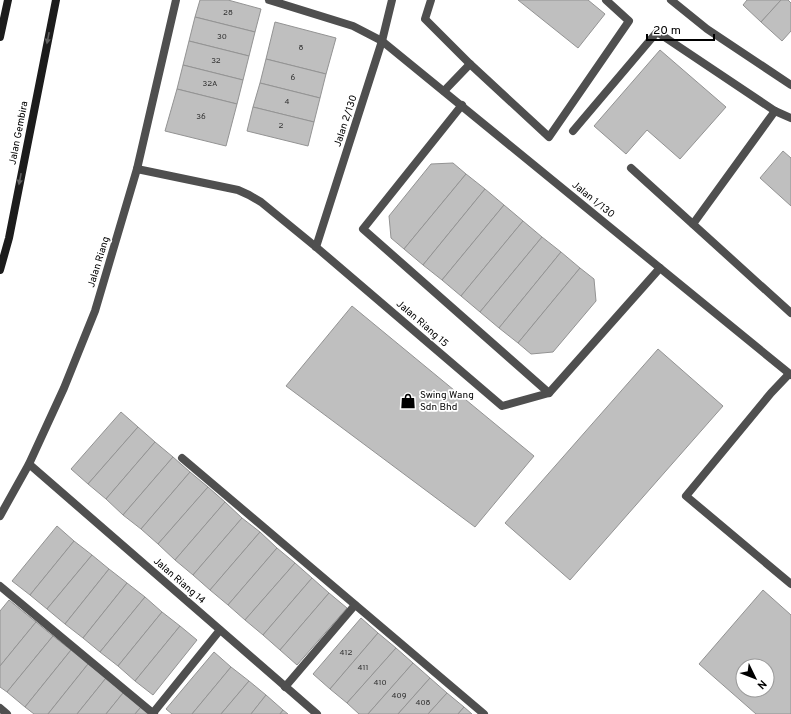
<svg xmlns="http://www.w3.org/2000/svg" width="791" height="714" font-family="Overpass,sans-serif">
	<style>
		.building { fill: #bfbfbf; stroke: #939393; fill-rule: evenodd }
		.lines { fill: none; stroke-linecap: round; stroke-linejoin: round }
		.service { stroke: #4f4f4f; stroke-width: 8 }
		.minor { stroke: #4f4f4f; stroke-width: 8 }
		.secondary { stroke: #1c1c1c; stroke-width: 8 }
		.oneway { fill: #606060 }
		.labels { text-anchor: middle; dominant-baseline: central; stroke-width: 3.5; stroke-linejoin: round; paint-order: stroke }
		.number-label { font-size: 8px; fill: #303030 }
		.street-label { font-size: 10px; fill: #000; stroke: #fff }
		.poi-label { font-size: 10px; fill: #000; stroke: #fff; text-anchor: start }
	</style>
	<rect width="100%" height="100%" fill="#fff"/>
	<g class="building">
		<path d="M 200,0 L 228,0 L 261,9 L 255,32 L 195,17 Z"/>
		<path d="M 518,0 L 588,0 L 605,14 L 578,48 Z"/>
		<path d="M 747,0 L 781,0 L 761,22 L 743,5 Z"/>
		<path d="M 781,0 L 788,0 L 791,3 L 791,31 L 782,41 L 761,22 Z"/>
		<path d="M 195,17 L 255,32 L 249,56 L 189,41 Z"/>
		<path d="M 275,22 L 336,38 L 326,74 L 266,59 Z"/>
		<path d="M 189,41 L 249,56 L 243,80 L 183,65 Z"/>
		<path d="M 660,50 L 726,107 L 680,159 L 647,130 L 626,154 L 594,126 Z"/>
		<path d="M 266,59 L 326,74 L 320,98 L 260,83 Z"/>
		<path d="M 183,65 L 243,80 L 237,104 L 177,89 Z"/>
		<path d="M 260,83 L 320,98 L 314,122 L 253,107 Z"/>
		<path d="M 177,89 L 237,104 L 226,146 L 165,131 Z"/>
		<path d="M 253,107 L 314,122 L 308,146 L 247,131 Z"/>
		<path d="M 783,151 L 791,158 L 791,206 L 760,178 Z"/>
		<path d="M 453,163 L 466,174 L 404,249 L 391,238 L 389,216 L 431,164 Z"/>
		<path d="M 466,174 L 485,189 L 423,265 L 404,249 Z"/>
		<path d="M 485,189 L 504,205 L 442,280 L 423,265 Z"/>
		<path d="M 504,205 L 523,221 L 461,296 L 442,280 Z"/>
		<path d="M 523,221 L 542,237 L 480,312 L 461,296 Z"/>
		<path d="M 542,237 L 561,252 L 499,328 L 480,312 Z"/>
		<path d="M 561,252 L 580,268 L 518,343 L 499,328 Z"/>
		<path d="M 580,268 L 594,279 L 596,301 L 553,352 L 531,354 L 518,343 Z"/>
		<path d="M 352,306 L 534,456 L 475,527 L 286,386 Z"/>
		<path d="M 658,349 L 723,406 L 570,580 L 505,523 Z"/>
		<path d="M 121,412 L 138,427 L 88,484 L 71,469 Z"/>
		<path d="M 138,427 L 155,442 L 106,499 L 88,484 Z"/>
		<path d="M 155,442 L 173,457 L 123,515 L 106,499 Z"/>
		<path d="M 173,457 L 190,472 L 141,529 L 123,515 Z"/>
		<path d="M 190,472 L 208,487 L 158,544 L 141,529 Z"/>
		<path d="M 208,487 L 225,502 L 175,560 L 158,544 Z"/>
		<path d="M 225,502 L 242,518 L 193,575 L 175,560 Z"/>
		<path d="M 242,518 L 260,532 L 210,590 L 193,575 Z"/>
		<path d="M 57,526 L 74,541 L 30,595 L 12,581 Z"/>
		<path d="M 260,532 L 277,548 L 228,605 L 210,590 Z"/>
		<path d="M 74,541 L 92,555 L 47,609 L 30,595 Z"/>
		<path d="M 277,548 L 295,563 L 245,620 L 228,605 Z"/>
		<path d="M 92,555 L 109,569 L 65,624 L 47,609 Z"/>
		<path d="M 295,563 L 312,578 L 263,635 L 245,620 Z"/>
		<path d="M 109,569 L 127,583 L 83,638 L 65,624 Z"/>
		<path d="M 312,578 L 329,593 L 280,650 L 263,635 Z"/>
		<path d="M 127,583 L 145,597 L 100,652 L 83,638 Z"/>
		<path d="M 763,590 L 791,615 L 791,714 L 756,714 L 699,664 ZM 743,666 L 767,666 L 767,690 L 743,690 Z"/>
		<path d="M 329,593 L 347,608 L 297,665 L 280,650 Z"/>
		<path d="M 145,597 L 162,612 L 118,666 L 100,652 Z"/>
		<path d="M 9,600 L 36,622 L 0,666 L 0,611 Z"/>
		<path d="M 162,612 L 180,626 L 135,681 L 118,666 Z"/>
		<path d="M 361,618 L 378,633 L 330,689 L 313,674 Z"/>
		<path d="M 36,622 L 53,636 L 7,692 L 0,687 L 0,666 Z"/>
		<path d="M 180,626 L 197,640 L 153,695 L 135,681 Z"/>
		<path d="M 378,633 L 396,648 L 347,703 L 330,689 Z"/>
		<path d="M 53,636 L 71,650 L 25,707 L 7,692 Z"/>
		<path d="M 396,648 L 413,663 L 368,714 L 359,714 L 347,703 Z"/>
		<path d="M 71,650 L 88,664 L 48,714 L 34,714 L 25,707 Z"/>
		<path d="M 214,652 L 231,667 L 192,714 L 172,714 L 166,709 Z"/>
		<path d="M 413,663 L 430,678 L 398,714 L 368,714 Z"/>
		<path d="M 88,664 L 106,678 L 77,714 L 48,714 Z"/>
		<path d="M 231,667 L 249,681 L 221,714 L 192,714 Z"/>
		<path d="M 106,678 L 123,693 L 106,714 L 77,714 Z"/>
		<path d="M 430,678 L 447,693 L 428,714 L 398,714 Z"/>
		<path d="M 249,681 L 266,695 L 251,714 L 221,714 Z"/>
		<path d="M 123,693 L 141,707 L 135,714 L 106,714 Z"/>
		<path d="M 447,693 L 464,707 L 458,714 L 428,714 Z"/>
		<path d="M 266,695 L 283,710 L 280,714 L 251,714 Z"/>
		<path d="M 141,707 L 149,714 L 135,714 Z"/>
		<path d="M 464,707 L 472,714 L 458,714 Z"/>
		<path d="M 283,710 L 288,714 L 280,714 Z"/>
	</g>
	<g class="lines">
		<g class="service">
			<path d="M 269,0 L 353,26 L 382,41"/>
			<path d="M 431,0 L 425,19 L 470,64 L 549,137 L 629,21 L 606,0"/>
			<path d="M 444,91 L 470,64"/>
			<path d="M 462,105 L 363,229 L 549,393"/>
			<path d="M 573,131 L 657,32 L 775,111 L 791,118"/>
			<path d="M 631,168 L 791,313"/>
			<path d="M 693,224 L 775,111"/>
			<path d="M 789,374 L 771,393 L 686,496 L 791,584"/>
			<path d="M 182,458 L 484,714"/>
			<path d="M 0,586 L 154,714"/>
			<path d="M 285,687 L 355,605"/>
			<path d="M 153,713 L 220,630"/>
		</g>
		<g class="minor">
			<path d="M 671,0 L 707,29 L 791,85"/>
			<path d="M 382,41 L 791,375"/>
			<path d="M 137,169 L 238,190 L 249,195 L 261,202 L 316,247 L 502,406 L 549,393 L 660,268"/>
			<path d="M 316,247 L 382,41 L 392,0"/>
			<path d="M 29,464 L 317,714"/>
			<path d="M 0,516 L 29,464 L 64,388 L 95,311 L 137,169 L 176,0"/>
			<path d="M 0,708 L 7,714"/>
		</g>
		<g class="secondary">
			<path d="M 0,37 L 8,0"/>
			<path d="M 0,270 L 9,238 L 56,0"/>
		</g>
	</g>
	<defs><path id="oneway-solid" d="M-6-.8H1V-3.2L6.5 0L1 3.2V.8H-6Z"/></defs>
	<g class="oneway">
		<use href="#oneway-solid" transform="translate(48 38) rotate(101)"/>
		<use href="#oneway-solid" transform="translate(20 179) rotate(101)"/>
	</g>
	<defs>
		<symbol id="shop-bare" viewBox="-9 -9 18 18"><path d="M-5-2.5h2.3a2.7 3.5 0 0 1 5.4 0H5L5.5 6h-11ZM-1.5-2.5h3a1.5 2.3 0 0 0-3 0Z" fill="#000" stroke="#fff" stroke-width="2.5" paint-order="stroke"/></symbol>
	</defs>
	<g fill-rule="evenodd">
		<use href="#shop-bare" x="397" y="390" width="22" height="22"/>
	</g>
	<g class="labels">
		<g class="number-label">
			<text x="228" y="13">28</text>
			<text x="222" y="37">30</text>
			<text x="301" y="48">8</text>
			<text x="216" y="61">32</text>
			<text x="293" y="78">6</text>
			<text x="210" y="84">32A</text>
			<text x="287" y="102">4</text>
			<text x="201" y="117">36</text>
			<text x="281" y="126">2</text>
			<text x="346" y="653">412</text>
			<text x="363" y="668">411</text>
			<text x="380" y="683">410</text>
			<text x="399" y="696">409</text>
			<text x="423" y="703">408</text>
		</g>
		<g class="street-label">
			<text transform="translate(346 121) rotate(-72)">Jalan 2/130</text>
			<text transform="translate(19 133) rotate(-79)">Jalan Gembira</text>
			<text transform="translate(593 200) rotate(39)">Jalan 1/130</text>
			<text transform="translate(99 262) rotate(-73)">Jalan Riang</text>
			<text transform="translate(422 324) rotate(41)">Jalan Riang 15</text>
			<text transform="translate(179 581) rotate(41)">Jalan Riang 14</text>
		</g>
		<g class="poi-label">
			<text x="420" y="395">Swing Wang<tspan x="420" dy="12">Sdn Bhd</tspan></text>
		</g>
	</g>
	<g transform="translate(755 678) rotate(133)"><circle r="19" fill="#ffffff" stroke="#999999"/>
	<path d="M0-3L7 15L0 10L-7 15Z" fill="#000000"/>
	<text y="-6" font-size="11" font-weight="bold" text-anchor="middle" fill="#000000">N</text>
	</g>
	<path d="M647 34v6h67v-6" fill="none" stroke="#000000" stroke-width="2"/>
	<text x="653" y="34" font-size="12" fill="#000000" stroke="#ffffff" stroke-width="3" paint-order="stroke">20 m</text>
</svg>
